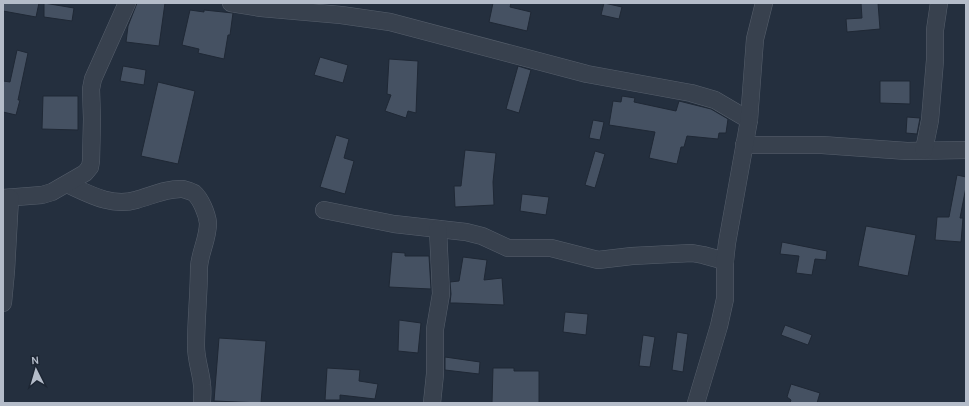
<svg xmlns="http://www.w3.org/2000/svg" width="969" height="406" font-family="Karla,sans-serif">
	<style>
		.building { fill: #455162; stroke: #1f2835 }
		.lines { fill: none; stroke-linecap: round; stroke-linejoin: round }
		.street-casing { stroke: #565f6c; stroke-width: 18 }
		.street { stroke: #38414e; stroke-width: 17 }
	</style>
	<rect width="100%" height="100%" fill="#242f3e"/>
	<g class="building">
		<path d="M 3,3 L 39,3 L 36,17 L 3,11 Z"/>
		<path d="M 44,3 L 74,8 L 72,21 L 44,17 Z"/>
		<path d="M 137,3 L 165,3 L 159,46 L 126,42 L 128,26 Z"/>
		<path d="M 493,3 L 511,3 L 510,7 L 531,12 L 527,31 L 489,22 Z"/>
		<path d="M 604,3 L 622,7 L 619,19 L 601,15 Z"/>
		<path d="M 861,3 L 878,3 L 880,29 L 847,32 L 846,19 L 862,18 Z"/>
		<path d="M 190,10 L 204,12 L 204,10 L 233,13 L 230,35 L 228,35 L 224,59 L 198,53 L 199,49 L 182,45 Z"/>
		<path d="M 17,50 L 28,53 L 18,100 L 20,100 L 16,115 L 3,112 L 3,81 L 10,82 Z"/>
		<path d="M 320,57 L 348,65 L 343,83 L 314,75 Z"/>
		<path d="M 389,59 L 418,61 L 416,113 L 408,111 L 406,118 L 385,111 L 391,95 L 387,94 Z"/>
		<path d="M 123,66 L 146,70 L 144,85 L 120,81 Z"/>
		<path d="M 518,66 L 531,70 L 519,113 L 506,109 Z"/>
		<path d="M 880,81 L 910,81 L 910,104 L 880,103 Z"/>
		<path d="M 158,82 L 195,91 L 178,164 L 141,156 Z"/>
		<path d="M 43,96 L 78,96 L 78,130 L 42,129 Z"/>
		<path d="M 622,96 L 635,98 L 634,102 L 676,111 L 679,101 L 711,109 L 728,119 L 726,133 L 719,133 L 718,139 L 687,136 L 684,147 L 681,147 L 677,164 L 649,158 L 655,132 L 609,125 L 613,101 L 621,102 Z"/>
		<path d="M 907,117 L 920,118 L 917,134 L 906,133 Z"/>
		<path d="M 593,120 L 604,122 L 600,140 L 589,138 Z"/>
		<path d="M 336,135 L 349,139 L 344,158 L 354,161 L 345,194 L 320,187 Z"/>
		<path d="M 465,150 L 496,153 L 493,182 L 494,205 L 455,207 L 454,186 L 461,186 Z"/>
		<path d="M 595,151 L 605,154 L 595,188 L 585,185 Z"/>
		<path d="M 957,175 L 966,177 L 966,187 L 960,218 L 963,218 L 961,242 L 935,240 L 937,217 L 949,217 Z"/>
		<path d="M 522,194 L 549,197 L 546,215 L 520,211 Z"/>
		<path d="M 866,226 L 916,235 L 908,276 L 858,266 Z"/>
		<path d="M 782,242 L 827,251 L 826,260 L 815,259 L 812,275 L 796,273 L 799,256 L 780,254 Z"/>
		<path d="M 392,252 L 405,253 L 405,256 L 429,256 L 431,289 L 389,287 Z"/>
		<path d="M 463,257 L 487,260 L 484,280 L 502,278 L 504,305 L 456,303 L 450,303 L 451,294 L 450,282 L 459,281 Z"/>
		<path d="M 565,312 L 588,314 L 586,335 L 563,332 Z"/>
		<path d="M 399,320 L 421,323 L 418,353 L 398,351 Z"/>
		<path d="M 785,325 L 812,335 L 808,345 L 781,335 Z"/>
		<path d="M 677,332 L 688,334 L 683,372 L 672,370 Z"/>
		<path d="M 643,335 L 655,337 L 650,367 L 639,366 Z"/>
		<path d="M 219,338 L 266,341 L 261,403 L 214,401 Z"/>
		<path d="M 445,357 L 480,362 L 479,374 L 445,370 Z"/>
		<path d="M 327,368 L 360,370 L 359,381 L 378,384 L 375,399 L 340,395 L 340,400 L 325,400 Z"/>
		<path d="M 493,368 L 514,368 L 514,371 L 539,371 L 539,403 L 492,403 Z"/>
		<path d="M 791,384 L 820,393 L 817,403 L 790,403 L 791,400 L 787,397 Z"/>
	</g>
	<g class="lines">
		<defs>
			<g id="street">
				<path d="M 231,3 L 261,8 L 341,15 L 390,22 L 587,74 L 691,93 L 715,100 L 749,120"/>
				<path d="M 744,145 L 822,145 L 907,151 L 966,150"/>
				<path d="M 924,150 L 930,120 L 935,60 L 935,30 L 939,3"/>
				<path d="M 67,184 C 89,194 111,207 136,200 C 151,196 167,188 183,189 C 186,190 191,191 194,193 C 201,199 207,214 208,223 C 208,239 200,252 199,267 C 199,293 196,320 196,346 C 196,360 201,372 202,385 C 203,391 202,397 202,403"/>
				<path d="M 3,198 L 42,195 L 52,192 L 85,173 L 90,167 L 91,161 L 92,119 L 91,89 L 93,79 L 127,3"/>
				<path d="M 324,210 L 394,224 L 466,232 L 482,236 L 508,248 L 551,248 L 598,260 L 632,256 L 692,253 L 703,255 L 725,261"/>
				<path d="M 3,303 L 6,271 L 10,198"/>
				<path d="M 432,403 L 435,374 L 435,329 L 441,294 L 438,229"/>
				<path d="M 696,403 L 719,326 L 725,299 L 725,261 L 727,243 L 749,120 L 755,39 L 764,3"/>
			</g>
		</defs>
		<use href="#street" class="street-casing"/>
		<use href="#street" class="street"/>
	</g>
	<rect width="969" height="406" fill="none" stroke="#b4bcc9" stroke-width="8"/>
	<g transform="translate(36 370) rotate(355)" stroke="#1d2633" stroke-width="3" paint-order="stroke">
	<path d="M0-3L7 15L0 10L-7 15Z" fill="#b4bcc9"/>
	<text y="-6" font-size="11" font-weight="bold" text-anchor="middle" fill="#b4bcc9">N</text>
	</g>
</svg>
